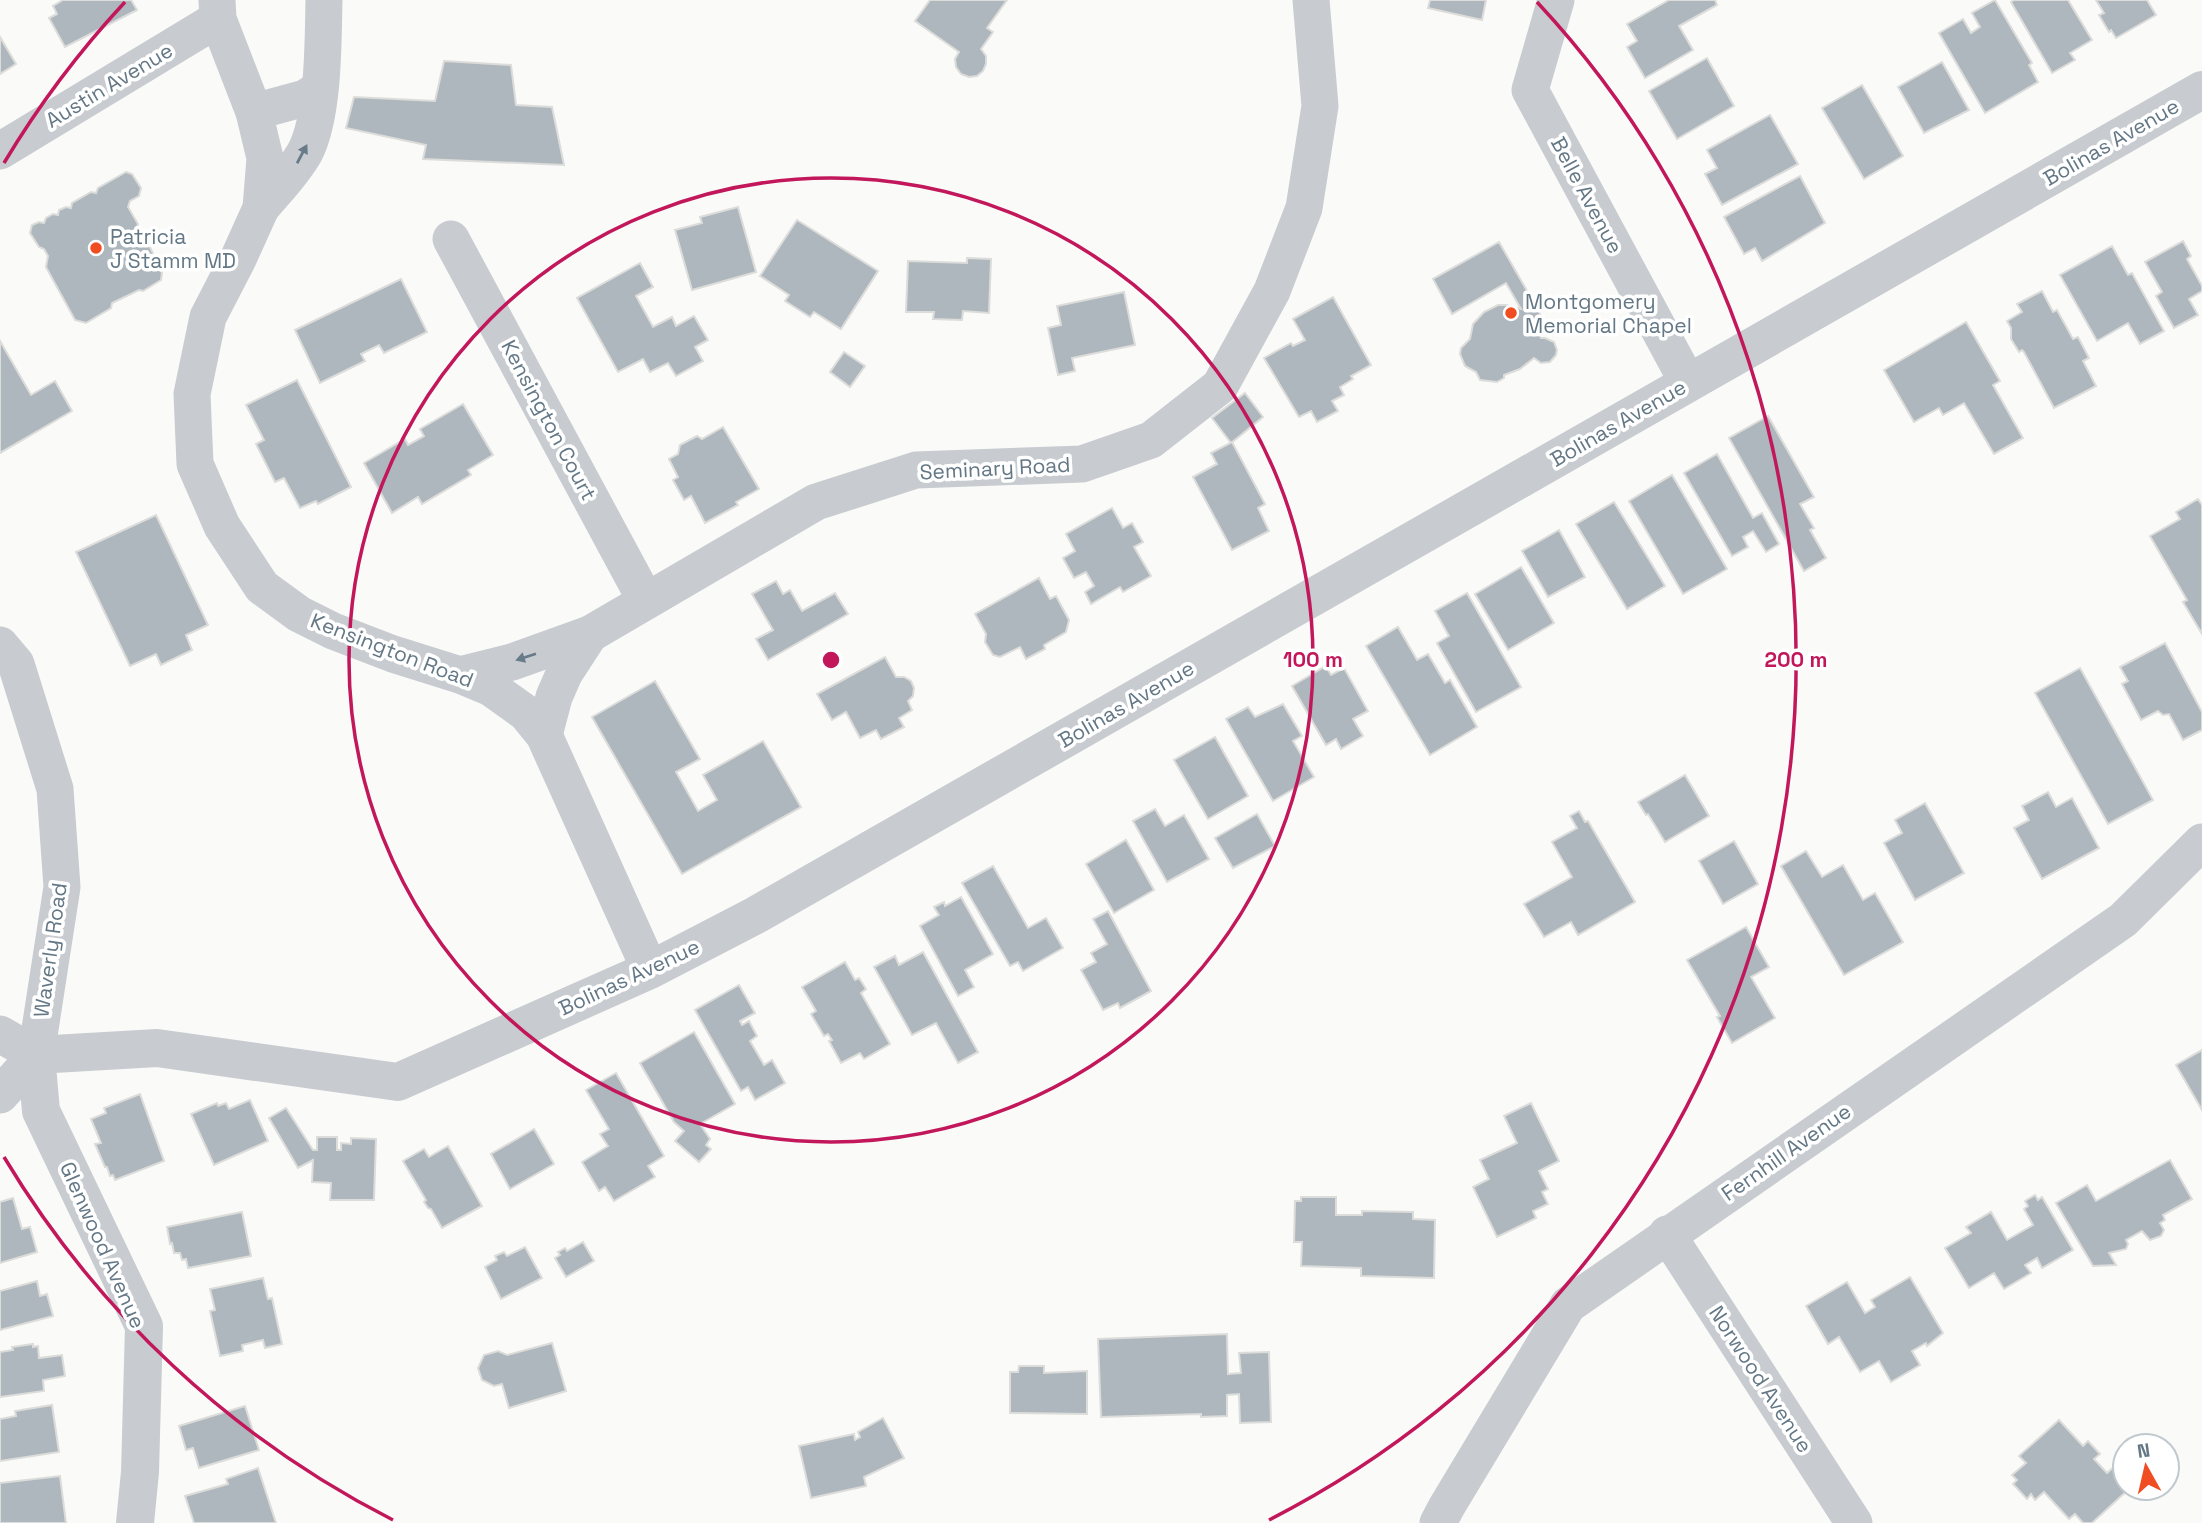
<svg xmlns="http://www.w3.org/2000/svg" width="2202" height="1523" font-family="'Space Grotesk',sans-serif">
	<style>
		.building { fill: #aeb7bd; stroke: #dcdcda; stroke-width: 2 }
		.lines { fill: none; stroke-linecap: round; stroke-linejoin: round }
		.minor { stroke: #c8ccd0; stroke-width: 37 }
		.tertiary { stroke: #c8ccd0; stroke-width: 38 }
		.oneway { fill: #687b89 }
		.ring { fill: none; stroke: #c2185b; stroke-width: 3.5 }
		.poi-dot { fill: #f04d22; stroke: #fff; stroke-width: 2.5 }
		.labels { text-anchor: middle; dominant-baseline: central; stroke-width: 7; stroke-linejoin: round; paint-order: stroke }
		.street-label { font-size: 21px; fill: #637785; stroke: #fff }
		.poi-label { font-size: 21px; fill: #637785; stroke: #fff; text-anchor: start }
		.centre { fill: #c2185b; stroke: #fff; stroke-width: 3.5 }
		.ring-label { font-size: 21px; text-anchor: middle; font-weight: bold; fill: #c2185b; stroke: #fff; stroke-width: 7; stroke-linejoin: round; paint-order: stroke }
	</style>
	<rect width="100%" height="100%" fill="#fafaf8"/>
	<g class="building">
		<path d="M 63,0 L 131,0 L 137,10 L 65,47 L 49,18 L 57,14 L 53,6 Z"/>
		<path d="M 930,0 L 1007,0 L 987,28 L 993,32 L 981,49 L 986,56 L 986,64 L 983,71 L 977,76 L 969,77 L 961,74 L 956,67 L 955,59 L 959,52 L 915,21 Z"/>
		<path d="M 1430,0 L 1486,0 L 1482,20 L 1428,8 Z"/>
		<path d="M 1669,0 L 1715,0 L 1717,5 L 1679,26 L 1693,50 L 1645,78 L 1627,47 L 1637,41 L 1627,24 Z"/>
		<path d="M 1995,0 L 2032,63 L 2029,65 L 2038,82 L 1985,113 L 1939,33 L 1963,19 L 1971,33 L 1980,27 L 1972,13 Z"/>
		<path d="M 2014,0 L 2068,0 L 2092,40 L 2070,53 L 2075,60 L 2052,73 L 2011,2 Z"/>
		<path d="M 2096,0 L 2147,0 L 2156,15 L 2116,38 L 2111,30 L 2109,32 L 2099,15 L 2104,13 Z"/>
		<path d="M 0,37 L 16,64 L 0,74 Z"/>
		<path d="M 1707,58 L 1734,106 L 1677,139 L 1649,91 Z"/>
		<path d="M 444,61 L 511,65 L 516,105 L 552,107 L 564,165 L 423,159 L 426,145 L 346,128 L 354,97 L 435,101 Z"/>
		<path d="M 1942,62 L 1969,110 L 1924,133 L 1898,87 Z"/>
		<path d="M 1862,85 L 1903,156 L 1864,179 L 1822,108 Z"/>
		<path d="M 1770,115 L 1798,164 L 1722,205 L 1705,174 L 1717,168 L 1707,150 Z"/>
		<path d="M 126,172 L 132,174 L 141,188 L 139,196 L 130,201 L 128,207 L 138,224 L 136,230 L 143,232 L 162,273 L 161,280 L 143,291 L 139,290 L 112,303 L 111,308 L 86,323 L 75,320 L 46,267 L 48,256 L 44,249 L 39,247 L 30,233 L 32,225 L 39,222 L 44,223 L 46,218 L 53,214 L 58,215 L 59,210 L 66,207 L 71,208 L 72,203 L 91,192 L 96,193 L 98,188 Z"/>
		<path d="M 1800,176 L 1825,223 L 1762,261 L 1755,248 L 1744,254 L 1724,217 Z"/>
		<path d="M 738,207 L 756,272 L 692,290 L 675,230 L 702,223 L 700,217 Z"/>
		<path d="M 797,220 L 878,271 L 841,329 L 814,312 L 810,317 L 785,301 L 789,295 L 760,276 Z"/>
		<path d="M 2183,241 L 2191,256 L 2187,259 L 2202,286 L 2202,291 L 2189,299 L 2198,315 L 2174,328 L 2156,296 L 2162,292 L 2145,262 Z"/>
		<path d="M 1499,242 L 1542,317 L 1537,320 L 1541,338 L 1545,338 L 1554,342 L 1557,350 L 1556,355 L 1550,362 L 1541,363 L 1534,358 L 1520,369 L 1504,375 L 1504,378 L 1497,382 L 1480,380 L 1476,372 L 1465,366 L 1460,354 L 1461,348 L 1470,339 L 1473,324 L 1484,312 L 1498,305 L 1506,305 L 1521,309 L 1506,283 L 1452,314 L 1433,279 Z"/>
		<path d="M 2112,246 L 2128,275 L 2132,273 L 2164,331 L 2140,344 L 2128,323 L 2097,341 L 2060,275 Z"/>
		<path d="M 967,258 L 991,259 L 989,313 L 963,311 L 962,320 L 933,319 L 934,312 L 906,312 L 908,261 L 967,263 Z"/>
		<path d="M 640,263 L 653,287 L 636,296 L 653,327 L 672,317 L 676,326 L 694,316 L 708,340 L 695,347 L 703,361 L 676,376 L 668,363 L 650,372 L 643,359 L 618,372 L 577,298 Z"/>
		<path d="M 401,279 L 427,332 L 384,353 L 379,345 L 361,354 L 365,361 L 320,383 L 295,330 Z"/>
		<path d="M 2042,291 L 2053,312 L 2057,310 L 2073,339 L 2078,337 L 2089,358 L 2083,361 L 2096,386 L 2054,408 L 2024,352 L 2022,350 L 2019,352 L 2011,339 L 2011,328 L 2007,321 L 2022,312 L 2017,304 Z"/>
		<path d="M 1124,292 L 1135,345 L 1072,358 L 1075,371 L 1058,375 L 1048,328 L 1061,325 L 1057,306 Z"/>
		<path d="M 1333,297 L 1371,365 L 1351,376 L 1353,379 L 1340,387 L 1344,395 L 1332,401 L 1338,411 L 1317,422 L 1311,411 L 1299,417 L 1264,358 L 1291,343 L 1293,346 L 1305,340 L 1293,319 Z"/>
		<path d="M 1966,322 L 2000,381 L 1993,385 L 2023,438 L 1994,454 L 1964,403 L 1943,415 L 1939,408 L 1914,422 L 1884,370 Z"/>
		<path d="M 0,341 L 31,395 L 55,381 L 72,411 L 0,453 Z"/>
		<path d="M 844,352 L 865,366 L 850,387 L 830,372 Z"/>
		<path d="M 297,380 L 351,487 L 318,504 L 316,501 L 300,508 L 284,478 L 275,482 L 256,444 L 264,440 L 246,405 Z"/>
		<path d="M 1245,393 L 1263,417 L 1231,443 L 1212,418 Z"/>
		<path d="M 463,404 L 493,455 L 468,470 L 471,475 L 422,504 L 418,497 L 392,513 L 364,463 L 405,439 L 408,445 L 424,436 L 420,429 Z"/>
		<path d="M 1768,416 L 1814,497 L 1800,504 L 1814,528 L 1810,530 L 1826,558 L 1804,571 L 1729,438 Z"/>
		<path d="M 723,427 L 759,489 L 736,502 L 738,505 L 705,523 L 691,496 L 684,500 L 673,480 L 678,477 L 669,459 L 678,454 L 680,445 L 697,436 L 702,439 Z"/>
		<path d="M 1232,442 L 1265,504 L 1258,508 L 1269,531 L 1232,550 L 1193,477 L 1217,464 L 1211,453 Z"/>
		<path d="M 1717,454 L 1753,518 L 1762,513 L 1779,544 L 1766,552 L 1753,531 L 1743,537 L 1748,547 L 1732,556 L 1684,473 Z"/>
		<path d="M 1672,475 L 1727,569 L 1683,594 L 1629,501 Z"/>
		<path d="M 2198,499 L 2202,505 L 2202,634 L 2183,602 L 2187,600 L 2150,536 L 2180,519 L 2176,512 Z"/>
		<path d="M 1614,502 L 1665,586 L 1627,609 L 1576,524 Z"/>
		<path d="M 1112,508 L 1123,528 L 1132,523 L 1143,542 L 1134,547 L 1151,576 L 1123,592 L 1120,587 L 1091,604 L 1085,592 L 1094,586 L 1086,572 L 1074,578 L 1063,558 L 1075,551 L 1066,534 Z"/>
		<path d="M 156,515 L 208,625 L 186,635 L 192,650 L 161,665 L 156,654 L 130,666 L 76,552 Z"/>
		<path d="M 1559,530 L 1585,577 L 1548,597 L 1522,551 Z"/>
		<path d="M 1521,567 L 1554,623 L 1508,650 L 1475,594 Z"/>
		<path d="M 1039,578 L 1050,599 L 1056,596 L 1069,620 L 1066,632 L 1044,645 L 1045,649 L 1026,659 L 1020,647 L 1000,657 L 993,655 L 985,642 L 986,634 L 975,614 Z"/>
		<path d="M 776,581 L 783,594 L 790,590 L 802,611 L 835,593 L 848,614 L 768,660 L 756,639 L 773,630 L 752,594 Z"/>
		<path d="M 1467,593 L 1521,687 L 1476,712 L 1437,643 L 1449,636 L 1435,611 Z"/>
		<path d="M 1398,627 L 1417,660 L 1428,654 L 1445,683 L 1450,680 L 1477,727 L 1430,755 L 1366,646 Z"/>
		<path d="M 2165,643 L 2202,712 L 2202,730 L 2183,740 L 2169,714 L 2163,715 L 2158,711 L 2141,720 L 2122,684 L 2128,681 L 2120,667 Z"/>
		<path d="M 885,657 L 896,677 L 904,677 L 911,681 L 914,688 L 913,696 L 908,701 L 912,710 L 899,718 L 904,727 L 881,739 L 876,730 L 860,738 L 846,712 L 832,720 L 817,694 Z"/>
		<path d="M 1326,666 L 1331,675 L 1344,668 L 1368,711 L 1353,719 L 1363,736 L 1341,749 L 1336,739 L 1326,745 L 1292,686 Z"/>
		<path d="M 2080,668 L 2153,800 L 2108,824 L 2035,693 Z"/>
		<path d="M 655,681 L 700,759 L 676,772 L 698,811 L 717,800 L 703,775 L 763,741 L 801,807 L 682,874 L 592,717 Z"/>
		<path d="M 1283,704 L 1302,736 L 1293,741 L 1314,777 L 1273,801 L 1226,719 L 1248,707 L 1255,717 Z"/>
		<path d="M 1215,737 L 1248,796 L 1208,819 L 1174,760 Z"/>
		<path d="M 1685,775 L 1709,816 L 1665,842 L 1648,814 L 1646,815 L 1638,802 Z"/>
		<path d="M 2048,792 L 2056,807 L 2072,798 L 2099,848 L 2042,879 L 2014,828 L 2029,820 L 2022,806 Z"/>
		<path d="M 1925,803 L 1964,873 L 1915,900 L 1884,843 L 1902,833 L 1895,820 Z"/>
		<path d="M 1155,809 L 1165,826 L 1184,815 L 1209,859 L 1167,882 L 1133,821 Z"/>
		<path d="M 1579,811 L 1585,822 L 1588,821 L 1635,902 L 1578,935 L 1571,922 L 1544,937 L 1524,904 L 1572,877 L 1552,842 L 1577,828 L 1570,816 Z"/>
		<path d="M 1257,814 L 1275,846 L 1233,868 L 1215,838 Z"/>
		<path d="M 1126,840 L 1154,890 L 1114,913 L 1086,864 Z"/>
		<path d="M 1734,841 L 1758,884 L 1723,904 L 1699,861 Z"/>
		<path d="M 1806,851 L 1822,877 L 1843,865 L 1863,900 L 1875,893 L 1903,942 L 1844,975 L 1781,866 Z"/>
		<path d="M 993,866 L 1028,928 L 1046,918 L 1063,948 L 1023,971 L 1018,962 L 1010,966 L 962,883 Z"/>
		<path d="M 961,897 L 993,954 L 965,970 L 974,987 L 958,996 L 920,926 L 939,915 L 934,907 L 944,902 L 945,906 Z"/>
		<path d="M 1108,911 L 1151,991 L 1120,1008 L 1118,1003 L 1103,1010 L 1081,970 L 1096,962 L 1091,953 L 1107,944 L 1093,919 Z"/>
		<path d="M 1746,927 L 1769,967 L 1751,977 L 1775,1018 L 1732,1043 L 1717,1017 L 1720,1016 L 1687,960 Z"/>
		<path d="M 923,952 L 978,1052 L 958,1063 L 936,1023 L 912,1035 L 874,967 L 895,956 L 899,965 Z"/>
		<path d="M 845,962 L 855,980 L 859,978 L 866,989 L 861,993 L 890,1044 L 864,1059 L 860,1053 L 841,1063 L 829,1041 L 832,1040 L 828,1034 L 824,1036 L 811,1014 L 816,1011 L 802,987 Z"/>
		<path d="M 739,985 L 755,1013 L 740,1021 L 742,1025 L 749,1021 L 757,1036 L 750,1041 L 764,1065 L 772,1060 L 785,1083 L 755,1100 L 748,1087 L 741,1091 L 695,1010 Z"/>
		<path d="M 694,1032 L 735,1104 L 700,1124 L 710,1139 L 706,1145 L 711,1149 L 699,1162 L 675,1141 L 684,1131 L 674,1122 L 640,1063 Z"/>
		<path d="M 2202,1050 L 2202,1110 L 2176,1065 Z"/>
		<path d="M 616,1073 L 664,1156 L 648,1166 L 655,1177 L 614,1201 L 605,1187 L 599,1191 L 582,1162 L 608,1146 L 600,1134 L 609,1129 L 586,1090 Z"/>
		<path d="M 140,1094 L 164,1161 L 115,1180 L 113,1175 L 110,1176 L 107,1167 L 105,1167 L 95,1144 L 101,1143 L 91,1119 L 106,1113 L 104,1108 Z"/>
		<path d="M 250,1100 L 268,1141 L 214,1165 L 191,1114 L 217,1103 L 218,1106 L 226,1103 L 229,1109 Z"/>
		<path d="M 1531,1103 L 1559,1161 L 1539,1171 L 1548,1189 L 1542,1192 L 1548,1204 L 1533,1211 L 1536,1218 L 1497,1237 L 1473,1187 L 1489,1179 L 1480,1160 L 1517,1143 L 1504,1116 Z"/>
		<path d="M 286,1108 L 313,1150 L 317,1150 L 317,1137 L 337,1137 L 337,1150 L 341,1150 L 341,1143 L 351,1144 L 351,1138 L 376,1139 L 374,1200 L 330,1200 L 331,1183 L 312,1182 L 313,1160 L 298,1168 L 269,1118 Z"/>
		<path d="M 534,1129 L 554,1164 L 510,1189 L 491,1154 Z"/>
		<path d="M 448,1146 L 482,1206 L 442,1228 L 431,1209 L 428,1208 L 424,1202 L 426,1200 L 403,1161 L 424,1149 L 429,1157 Z"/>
		<path d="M 2170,1160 L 2192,1199 L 2163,1215 L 2165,1220 L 2160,1223 L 2164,1230 L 2161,1236 L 2150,1240 L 2142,1231 L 2126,1240 L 2128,1244 L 2126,1249 L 2109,1253 L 2116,1265 L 2093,1266 L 2056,1203 L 2087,1185 L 2096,1201 Z"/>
		<path d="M 2035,1195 L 2038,1200 L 2042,1197 L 2073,1250 L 2042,1268 L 2037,1258 L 2025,1265 L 2031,1273 L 2004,1289 L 1994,1273 L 1969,1288 L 1945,1248 L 1971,1233 L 1966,1227 L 1991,1212 L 2007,1240 L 2033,1225 L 2024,1209 L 2028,1206 L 2025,1201 Z"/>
		<path d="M 1301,1197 L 1336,1197 L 1336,1215 L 1362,1215 L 1362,1211 L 1413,1212 L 1413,1219 L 1435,1220 L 1434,1278 L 1361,1276 L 1361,1268 L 1301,1266 L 1302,1242 L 1294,1242 L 1295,1201 L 1301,1201 Z"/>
		<path d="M 13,1198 L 22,1229 L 30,1227 L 37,1252 L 0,1263 L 0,1202 Z"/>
		<path d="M 242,1212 L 251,1256 L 188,1268 L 186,1259 L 182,1260 L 180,1253 L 174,1253 L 172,1243 L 170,1244 L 167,1227 Z"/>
		<path d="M 583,1242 L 594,1261 L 566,1277 L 555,1258 L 560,1255 L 558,1252 L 565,1248 L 567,1251 Z"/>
		<path d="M 525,1247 L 542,1278 L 501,1299 L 485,1267 L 497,1260 L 495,1256 L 504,1252 L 507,1256 Z"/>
		<path d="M 1910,1277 L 1943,1333 L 1927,1346 L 1926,1343 L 1912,1351 L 1920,1365 L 1891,1382 L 1879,1361 L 1860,1372 L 1839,1337 L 1828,1344 L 1806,1306 L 1847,1282 L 1865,1313 L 1875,1307 L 1871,1300 Z"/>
		<path d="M 263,1278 L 268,1299 L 272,1298 L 282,1344 L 265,1348 L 263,1340 L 242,1345 L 243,1351 L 220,1356 L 210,1311 L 215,1310 L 210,1289 Z"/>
		<path d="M 37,1281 L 40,1296 L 47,1294 L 53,1316 L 0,1330 L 0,1291 Z"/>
		<path d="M 1227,1334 L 1228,1374 L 1241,1373 L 1239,1353 L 1269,1352 L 1271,1422 L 1240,1423 L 1239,1394 L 1227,1395 L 1227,1416 L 1201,1417 L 1201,1414 L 1101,1417 L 1098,1339 Z"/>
		<path d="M 552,1343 L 566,1391 L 509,1408 L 502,1384 L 494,1386 L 482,1380 L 478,1368 L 484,1355 L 498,1351 L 507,1355 Z"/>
		<path d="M 33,1344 L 33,1347 L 38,1346 L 39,1358 L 62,1355 L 65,1376 L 43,1380 L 44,1391 L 0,1397 L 0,1352 L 13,1350 L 12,1347 Z"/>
		<path d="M 1019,1366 L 1044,1366 L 1044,1373 L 1087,1371 L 1087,1414 L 1010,1413 L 1010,1372 L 1018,1372 Z"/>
		<path d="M 52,1405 L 59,1452 L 0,1461 L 0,1419 L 16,1416 L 15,1411 Z"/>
		<path d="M 245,1406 L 259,1450 L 199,1468 L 193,1448 L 186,1450 L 179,1426 Z"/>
		<path d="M 883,1418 L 904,1458 L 864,1477 L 866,1486 L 811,1498 L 799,1446 L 854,1434 L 855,1440 L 860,1437 L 858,1432 Z"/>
		<path d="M 2059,1420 L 2083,1446 L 2088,1441 L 2100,1454 L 2094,1459 L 2107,1473 L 2125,1457 L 2125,1488 L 2130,1488 L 2092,1523 L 2083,1523 L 2075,1514 L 2069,1519 L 2044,1492 L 2035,1500 L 2031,1494 L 2027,1499 L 2013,1484 L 2017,1480 L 2012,1475 L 2026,1463 L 2019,1456 Z"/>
		<path d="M 258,1468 L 276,1523 L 194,1523 L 185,1496 L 228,1484 L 226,1479 Z"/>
		<path d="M 60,1476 L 66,1523 L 0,1523 L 0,1483 Z"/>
	</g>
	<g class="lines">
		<g class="minor">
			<path d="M 217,0 L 218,19 L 254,112 L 265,158 L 261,208 L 238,259 L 208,317 L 192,394 L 195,464 L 222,526 L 262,587 L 299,614 L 333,631 L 393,654 L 460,675 L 491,688 L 526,713 L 544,735 L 650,970"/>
			<path d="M 1556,0 L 1530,90 L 1688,383"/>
			<path d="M 254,112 L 305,98 L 319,89"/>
			<path d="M 0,151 L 218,19"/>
			<path d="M 261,208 C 276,190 294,172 305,152 C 324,115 323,42 324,0"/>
			<path d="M 451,239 L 646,601"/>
			<path d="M 0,645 L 16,664 L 55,789 L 62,887 L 36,1055"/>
			<path d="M 460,675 L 512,662 L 590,634 L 816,502 L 916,470 L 1082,464 L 1151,440 L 1220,386 L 1272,291 L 1304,208 L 1320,106 L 1311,0"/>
			<path d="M 544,735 L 554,697 L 564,674 L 590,634"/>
			<path d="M 0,1034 L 36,1055"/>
			<path d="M 0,1095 L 36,1055"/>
			<path d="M 1667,1234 L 1854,1523"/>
			<path d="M 1438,1523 L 1447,1506 L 1568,1305 L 2123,920 L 2202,842"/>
		</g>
		<path class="tertiary" d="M 135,1523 L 140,1472 L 144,1326 L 41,1111 L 36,1055 L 157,1048 L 398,1082 L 650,970 L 756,915 L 2202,90"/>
	</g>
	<defs><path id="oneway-solid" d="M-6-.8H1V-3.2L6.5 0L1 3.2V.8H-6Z" transform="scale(1.75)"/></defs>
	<g class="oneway">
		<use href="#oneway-solid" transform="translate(302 154) rotate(-62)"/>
		<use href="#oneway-solid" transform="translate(526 657) rotate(162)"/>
	</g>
	<g class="ring">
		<circle cx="831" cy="660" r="482"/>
		<path d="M393 1520A965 965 0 0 1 4 1157M4 163A965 965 0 0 1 125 2M1537 2A965 965 0 0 1 1269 1520"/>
	</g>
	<g class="poi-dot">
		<circle cx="96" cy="248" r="7"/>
		<circle cx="1511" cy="313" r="7"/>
	</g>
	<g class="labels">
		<g class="street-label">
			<text transform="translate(109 85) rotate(-31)">Austin Avenue</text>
			<text transform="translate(2111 142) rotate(-30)">Bolinas Avenue</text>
			<text transform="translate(1587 195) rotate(62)">Belle Avenue</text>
			<text transform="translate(549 420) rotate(62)">Kensington Court</text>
			<text transform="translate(1618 423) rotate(-30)">Bolinas Avenue</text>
			<text transform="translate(995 468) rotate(-3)">Seminary Road</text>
			<text transform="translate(392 650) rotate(21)">Kensington Road</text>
			<text transform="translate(1126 704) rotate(-30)">Bolinas Avenue</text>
			<text transform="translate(50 950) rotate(-82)">Waverly Road</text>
			<text transform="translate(629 977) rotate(-25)">Bolinas Avenue</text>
			<text transform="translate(1786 1152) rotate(-35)">Fernhill Avenue</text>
			<text transform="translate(103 1245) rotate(66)">Glenwood Avenue</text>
			<text transform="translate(1761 1379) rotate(57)">Norwood Avenue</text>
		</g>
		<g class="poi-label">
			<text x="110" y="236">Patricia<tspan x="110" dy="24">J Stamm MD</tspan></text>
			<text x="1525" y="301">Montgomery<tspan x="1525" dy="24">Memorial Chapel</tspan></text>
		</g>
	</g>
	<circle cx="831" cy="660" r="10" class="centre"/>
	<g class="ring-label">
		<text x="1313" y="667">100 m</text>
		<text x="1796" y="667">200 m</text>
	</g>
	<g transform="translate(2146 1467) rotate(352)"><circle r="33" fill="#ffffff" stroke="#c1c9ce" stroke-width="2"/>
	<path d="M0-5L12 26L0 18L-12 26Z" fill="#f04d22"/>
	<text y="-10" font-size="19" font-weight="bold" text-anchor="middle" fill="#637785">N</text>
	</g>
</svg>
